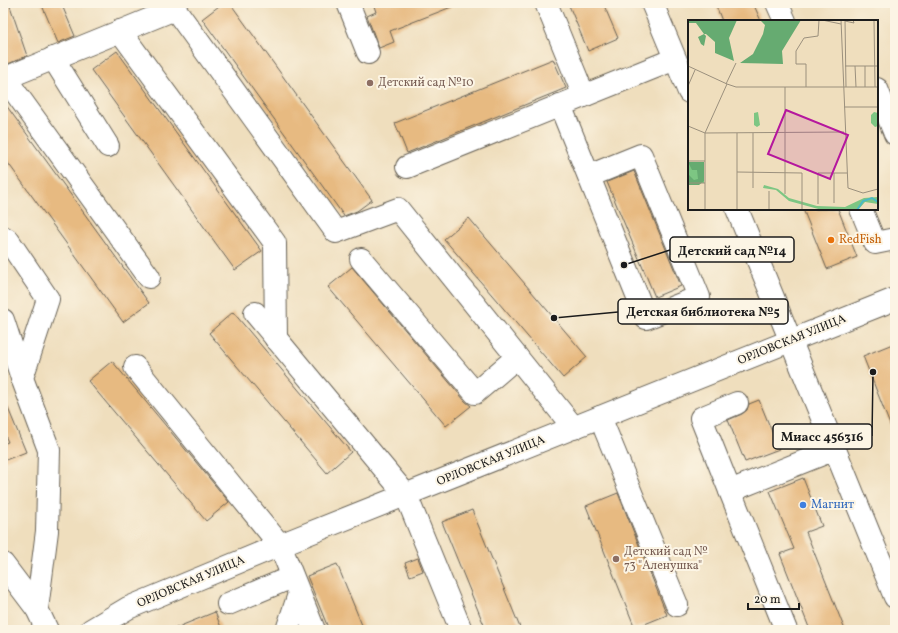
<svg xmlns="http://www.w3.org/2000/svg" width="898" height="633" font-family="Vollkorn,serif">
	<style>
		.building { fill: #e7ba81 }
		.lines { fill: none; stroke-linecap: round; stroke-linejoin: round }
		.minor-casing { stroke: #666054; stroke-width: 24 }
		.minor { stroke: #fff; stroke-width: 22 }
		.education-dot { fill: #8d6e63; stroke: #fcf5e5; stroke-width: 1.5 }
		.food-dot { fill: #e8710a; stroke: #fcf5e5; stroke-width: 1.5 }
		.shop-dot { fill: #3f7fe0; stroke: #fcf5e5; stroke-width: 1.5 }
		.labels { text-anchor: middle; dominant-baseline: central; stroke-width: 4; stroke-linejoin: round; paint-order: stroke }
		.education-label { font-size: 12px; fill: #785e54; stroke: #fcf5e5; text-anchor: start }
		.food-label { font-size: 12px; fill: #c56008; stroke: #fcf5e5; text-anchor: start }
		.street-label { font-size: 12px; fill: #1c1c1c; stroke: #fcf5e5 }
		.shop-label { font-size: 12px; fill: #366cbe; stroke: #fcf5e5; text-anchor: start }
		.inset-river { fill: none; stroke: #4bb9c5; stroke-width: 2 }
		.inset-road { fill: none; stroke: #9b907d; stroke-width: 1 }
		.view { fill: #b5179e; fill-opacity: 0.15; stroke: #b5179e; stroke-width: 2 }
		.inset-edge { fill: none; stroke: #1c1c1c; stroke-width: 2 }
		.leader { fill: none; stroke: #1c1c1c; stroke-width: 1.5 }
		.callout-dot { fill: #1c1c1c; stroke: #fcf5e5; stroke-width: 1.5 }
		.callout { fill: #fcf5e5; stroke: #1c1c1c; stroke-width: 1.5 }
		.callout-label { font-size: 13px; text-anchor: middle; font-weight: bold; fill: #1c1c1c }
	</style>
	<rect width="100%" height="100%" fill="#fcf5e5"/>
	<filter id="ink" filterUnits="userSpaceOnUse"><feTurbulence type="fractalNoise" baseFrequency=".025" numOctaves="2"/><feDisplacementMap in="SourceGraphic" scale="8" xChannelSelector="R" yChannelSelector="G"/><feConvolveMatrix kernelMatrix="1 2 1 2 8 2 1 2 1" color-interpolation-filters="sRGB"/></filter>
	<filter id="wash" filterUnits="userSpaceOnUse"><feTurbulence type="fractalNoise" baseFrequency=".012" numOctaves="4" result="noise"/><feDisplacementMap in="SourceGraphic" scale="16" xChannelSelector="R" yChannelSelector="G"/><feGaussianBlur stdDeviation="0.9" result="paint"/><feColorMatrix in="noise" values="0 0 0 0 0 0 0 0 0 0 0 0 0 0 0 0 0 1.4 0 .05"/><feComposite in="paint" operator="in"/></filter>
	<g filter="url(#wash)">
		<rect width="100%" height="100%" fill="#efdebd"/>
		<g id="blocks">
			<g class="building">
				<path d="M 3,3 L 9,3 L 27,56 L 3,66 Z"/>
				<path d="M 41,3 L 61,3 L 75,36 L 58,43 Z"/>
				<path d="M 223,3 L 230,3 L 372,200 L 357,211 L 344,216 L 202,19 Z"/>
				<path d="M 373,3 L 459,3 L 459,4 L 390,31 L 394,42 L 379,48 L 367,16 L 376,12 Z"/>
				<path d="M 568,3 L 603,3 L 618,38 L 588,51 Z"/>
				<path d="M 715,3 L 753,3 L 761,21 L 722,21 Z"/>
				<path d="M 117,51 L 262,251 L 235,270 L 91,70 Z"/>
				<path d="M 553,59 L 566,88 L 407,153 L 395,123 Z"/>
				<path d="M 3,101 L 149,303 L 123,322 L 3,156 Z"/>
				<path d="M 634,171 L 681,286 L 655,297 L 607,182 Z"/>
				<path d="M 803,209 L 838,209 L 857,257 L 827,269 Z"/>
				<path d="M 469,218 L 587,357 L 563,378 L 444,239 Z"/>
				<path d="M 352,267 L 465,401 L 471,406 L 446,426 L 328,287 Z"/>
				<path d="M 233,312 L 351,452 L 327,473 L 209,333 Z"/>
				<path d="M 895,343 L 895,435 L 894,435 L 863,356 Z"/>
				<path d="M 112,361 L 229,502 L 206,521 L 88,381 Z"/>
				<path d="M 3,396 L 26,452 L 3,461 L 3,444 L 8,442 L 3,431 Z"/>
				<path d="M 759,400 L 779,449 L 745,462 L 728,420 L 742,414 L 747,410 L 749,404 Z"/>
				<path d="M 803,478 L 822,526 L 806,532 L 845,630 L 810,630 L 780,554 L 794,549 L 770,491 Z"/>
				<path d="M 618,493 L 667,615 L 635,628 L 586,506 Z"/>
				<path d="M 472,510 L 521,630 L 486,630 L 442,522 Z"/>
				<path d="M 418,558 L 423,571 L 410,576 L 405,563 Z"/>
				<path d="M 337,564 L 364,630 L 329,630 L 307,576 Z"/>
				<path d="M 215,612 L 222,630 L 173,630 L 173,629 Z"/>
			</g>
		</g>
	</g>
	<g filter="url(#ink)">
		<use href="#blocks" fill-opacity="0" stroke="#666054" stroke-width="1"/>
		<g class="lines">
			<defs>
				<g id="minor">
					<path d="M 172,3 L 175,9 L 336,232 L 398,209 L 574,428"/>
					<path d="M 348,3 L 368,53"/>
					<path d="M 546,3 L 584,96"/>
					<path d="M 652,3 L 689,92"/>
					<path d="M 777,3 L 785,21"/>
					<path d="M 120,31 L 275,243 L 276,339"/>
					<path d="M 53,58 L 108,146"/>
					<path d="M 5,78 L 149,277"/>
					<path d="M 3,79 L 175,9"/>
					<path d="M 877,89 L 895,134"/>
					<path d="M 560,105 L 646,318 L 699,297 L 641,155 L 589,176"/>
					<path d="M 407,167 L 675,59"/>
					<path d="M 737,209 L 895,597"/>
					<path d="M 861,209 L 875,243 L 895,239"/>
					<path d="M 3,237 L 8,240 L 48,299 L 22,378 L 49,450 L 47,531 L 37,609"/>
					<path d="M 361,259 L 475,393 L 517,357"/>
					<path d="M 255,313 L 406,495 L 461,630"/>
					<path d="M 3,320 L 22,378"/>
					<path d="M 135,367 L 280,545 L 314,630"/>
					<path d="M 737,403 L 701,418 L 730,491 L 835,449"/>
					<path d="M 600,417 L 677,605"/>
					<path d="M 730,491 L 786,630"/>
					<path d="M 3,564 L 37,609 L 47,630"/>
					<path d="M 228,604 L 292,577"/>
					<path d="M 91,630 L 128,608 L 280,545 L 895,299"/>
					<path d="M 287,630 L 299,594"/>
				</g>
			</defs>
			<use href="#minor" class="minor-casing"/>
			<use href="#minor" class="minor"/>
		</g>
	</g>
	<g class="education-dot">
		<circle cx="370" cy="83" r="4"/>
		<circle cx="616" cy="559" r="4"/>
	</g>
	<circle class="food-dot" cx="831" cy="240" r="4"/>
	<circle class="shop-dot" cx="803" cy="505" r="4"/>
	<g class="labels">
		<g class="education-label">
			<text x="378" y="83">Детский сад №10</text>
			<text x="624" y="552">Детский сад №<tspan x="624" dy="14">73 "Аленушка"</tspan></text>
		</g>
		<g class="food-label">
			<text x="839" y="240">RedFish</text>
		</g>
		<g class="street-label">
			<text transform="translate(792 340) rotate(-22)">ОРЛОВСКАЯ УЛИЦА</text>
			<text transform="translate(491 461) rotate(-22)">ОРЛОВСКАЯ УЛИЦА</text>
			<text transform="translate(191 582) rotate(-23)">ОРЛОВСКАЯ УЛИЦА</text>
		</g>
		<g class="shop-label">
			<text x="811" y="505">Магнит</text>
		</g>
	</g>
	<g transform="translate(688 20)">
		<rect width="190" height="190" fill="#efdebd"/>
		<path d="M 70,92 L 72,105 L 69,107 L 66,105 L 66,93 ZM 186,92 L 190,93 L 190,106 L 187,107 L 183,103 L 183,95 ZM 0,142 L 16,142 L 16,163 L 0,163 ZM 76,165 L 90,169 L 101,178 L 129,186 L 157,187 L 176,178 L 190,177 L 190,184 L 177,182 L 170,190 L 134,190 L 101,181 L 88,170 L 75,168 Z" fill="#7dc683"/>
		<path d="M 0,0 L 49,0 L 41,18 L 46,41 L 27,33 L 27,22 L 18,14 L 16,14 L 18,16 L 16,26 L 13,24 L 10,17 L 16,14 L 8,3 L 0,3 ZM 72,0 L 113,0 L 94,31 L 95,44 L 52,43 L 65,34 L 75,14 L 77,5 ZM 0,142 L 16,142 L 16,161 L 11,165 L 0,165 L 1,155 L 6,160 L 10,159 L 9,150 L 4,150 Z" fill="#66ab71"/>
		<path class="inset-river" d="M 169,190 L 175,181 L 184,178 L 190,182"/>
		<path class="inset-road" d="M 134,0 L 153,4M 153,0 L 160,168 L 175,173 L 190,169M 157,0 L 158,67M 186,0 L 187,67M 157,1 L 166,3 L 165,0M 0,46 L 39,64 L 17,113 L 17,190M 157,46 L 190,46M 167,46 L 168,67M 177,46 L 177,67M 38,64 L 48,43M 39,64 L 48,67 L 190,67M 0,66 L 7,50M 97,67 L 97,174M 118,67 L 118,44 L 108,44 L 108,31 L 116,18 L 130,16 L 131,0M 156,87 L 190,87M 0,106 L 17,113 L 156,112M 65,113 L 65,168M 0,141 L 17,141M 49,152 L 114,153 L 114,190M 0,163 L 17,163M 146,183 L 146,153M 130,184 L 130,153 L 159,153M 49,190 L 49,113M 81,190 L 81,171"/>
		<path class="view" d="M 98,90 L 160,115 L 142,159 L 80,134 Z"/>
		<rect width="190" height="190" class="inset-edge"/>
	</g>
	<path class="leader" d="M624 265L670 250M554 318L618 312M873 372L872 436"/>
	<g class="callout-dot">
		<circle cx="624" cy="265" r="4"/>
		<circle cx="554" cy="318" r="4"/>
		<circle cx="873" cy="372" r="4"/>
	</g>
	<g class="callout">
		<rect x="670" y="237" width="124" height="25" rx="4"/>
		<rect x="618" y="299" width="170" height="25" rx="4"/>
		<rect x="773" y="424" width="99" height="25" rx="4"/>
	</g>
	<g class="callout-label">
		<text x="732" y="255">Детский сад №14</text>
		<text x="703" y="316">Детская библиотека №5</text>
		<text x="822" y="441">Миасс 456316</text>
	</g>
	<rect width="898" height="633" fill="none" stroke="#fcf5e5" stroke-width="16"/>
	<path d="M748 603v6h51v-6" fill="none" stroke="#1c1c1c" stroke-width="2"/>
	<text x="754" y="603" font-size="12" fill="#1c1c1c" stroke="#fcf5e5" stroke-width="3" paint-order="stroke">20 m</text>
</svg>
